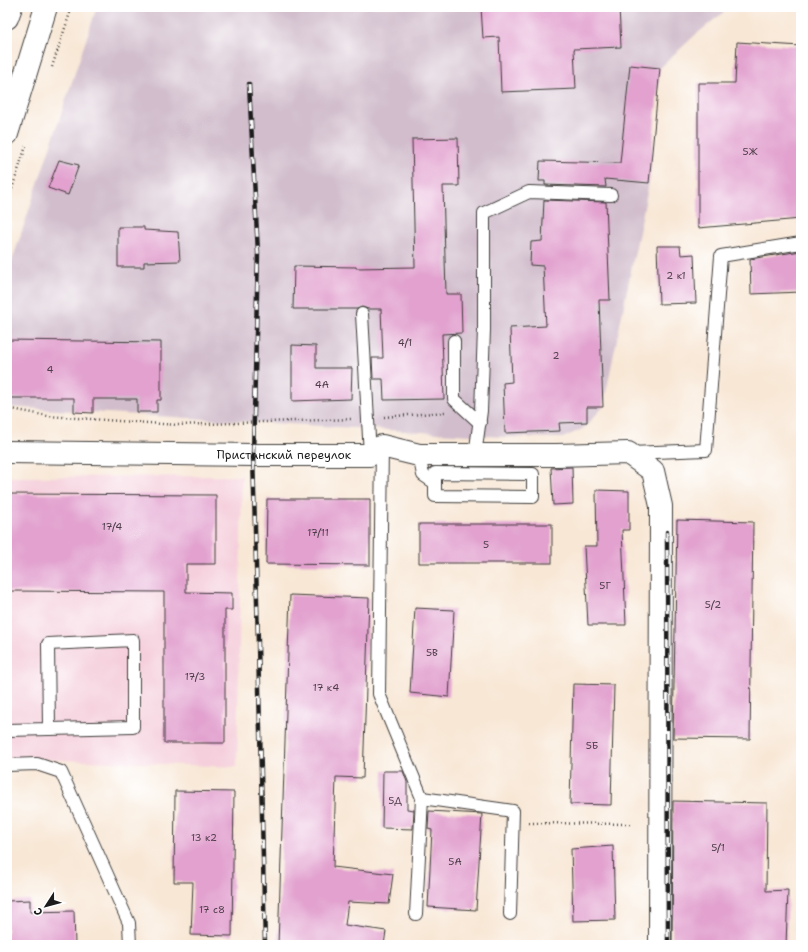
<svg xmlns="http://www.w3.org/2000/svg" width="808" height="952" font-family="'Shantell Sans',sans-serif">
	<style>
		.built { fill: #f5cfdb }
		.industrial { fill: #d1bdcc }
		.building { fill: #e2a1cf }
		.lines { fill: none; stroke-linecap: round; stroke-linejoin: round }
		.lane-casing { stroke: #3d3a38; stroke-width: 14 }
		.street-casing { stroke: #3d3a38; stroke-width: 24 }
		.primary-casing { stroke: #3d3a38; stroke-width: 24 }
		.path { stroke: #3d3a38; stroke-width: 2.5; stroke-dasharray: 1 3; stroke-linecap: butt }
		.lane { stroke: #fff; stroke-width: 12 }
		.street { stroke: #fff; stroke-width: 22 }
		.primary { stroke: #fff; stroke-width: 22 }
		.rail-casing { stroke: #1c1c1c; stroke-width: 4.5 }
		.rail { stroke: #fff; stroke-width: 3; stroke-dasharray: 9; stroke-linecap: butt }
		.labels { text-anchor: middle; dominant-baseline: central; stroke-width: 4; stroke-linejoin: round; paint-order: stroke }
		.number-label { font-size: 10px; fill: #4e3d49 }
		.street-label { font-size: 12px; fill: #1c1c1c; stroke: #fff }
	</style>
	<rect width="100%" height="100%" fill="#fff"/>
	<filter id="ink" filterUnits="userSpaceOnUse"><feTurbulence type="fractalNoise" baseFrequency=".025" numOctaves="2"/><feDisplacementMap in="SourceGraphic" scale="8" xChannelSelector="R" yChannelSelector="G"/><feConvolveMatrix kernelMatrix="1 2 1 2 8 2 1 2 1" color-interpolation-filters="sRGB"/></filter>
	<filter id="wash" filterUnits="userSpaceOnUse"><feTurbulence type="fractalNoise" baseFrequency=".012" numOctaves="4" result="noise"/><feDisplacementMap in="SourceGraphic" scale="16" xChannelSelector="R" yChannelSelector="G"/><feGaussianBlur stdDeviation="0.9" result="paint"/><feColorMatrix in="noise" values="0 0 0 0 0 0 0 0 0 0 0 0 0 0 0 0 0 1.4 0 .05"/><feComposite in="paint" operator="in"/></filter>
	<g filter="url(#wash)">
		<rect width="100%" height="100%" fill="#f8e7d5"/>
		<path class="built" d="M 242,476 L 237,767 L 7,758 L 7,477 Z"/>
		<path class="industrial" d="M 97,7 L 730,7 L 694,36 L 660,68 L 649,183 L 603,407 L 584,428 L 563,438 L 504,437 L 8,407 L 7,276 Z"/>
		<g id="blocks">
			<g class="building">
				<path d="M 481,7 L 619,7 L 621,47 L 574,49 L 576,89 L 501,92 L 499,37 L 483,38 Z"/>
				<path d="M 737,42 L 801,46 L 801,219 L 698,228 L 698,83 L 735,83 Z"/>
				<path d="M 630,65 L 660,68 L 649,183 L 605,179 L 606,187 L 545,185 L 545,181 L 539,181 L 540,161 L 620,163 Z"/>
				<path d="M 458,138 L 459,186 L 443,186 L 446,294 L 461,294 L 462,333 L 442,334 L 444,399 L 384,400 L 383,379 L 373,379 L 372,358 L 383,358 L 381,309 L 368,309 L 362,307 L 357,309 L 293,309 L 294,266 L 356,267 L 356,268 L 415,267 L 412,139 Z"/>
				<path d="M 59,160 L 79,165 L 68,195 L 48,188 Z"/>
				<path d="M 544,200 L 606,202 L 610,300 L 599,300 L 603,407 L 587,407 L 587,422 L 559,423 L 560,431 L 505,433 L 503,383 L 512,382 L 510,328 L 546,326 L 543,266 L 530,265 L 531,242 L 542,241 Z"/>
				<path d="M 118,227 L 144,227 L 144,230 L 178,232 L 180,261 L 144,262 L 144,267 L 118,267 Z"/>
				<path d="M 657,246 L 680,246 L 681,255 L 694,254 L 696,303 L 659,304 Z"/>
				<path d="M 801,251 L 801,292 L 751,294 L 750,259 Z"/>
				<path d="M 7,340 L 161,342 L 161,400 L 157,400 L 157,412 L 137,412 L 137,399 L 93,399 L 93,413 L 74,412 L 74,398 L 7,398 Z"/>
				<path d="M 292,345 L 316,346 L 316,368 L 352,368 L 351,399 L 292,401 Z"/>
				<path d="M 572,467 L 573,504 L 553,505 L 551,468 Z"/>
				<path d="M 596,490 L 629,491 L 629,530 L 622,530 L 626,625 L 588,625 L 584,546 L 597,546 Z"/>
				<path d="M 7,494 L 216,495 L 216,564 L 186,564 L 186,592 L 232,593 L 232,610 L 225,610 L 225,743 L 164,743 L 164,592 L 7,591 Z"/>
				<path d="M 267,499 L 370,499 L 370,565 L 266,564 Z"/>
				<path d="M 677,520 L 753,522 L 750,739 L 673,738 Z"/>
				<rect x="419" y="524" width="133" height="39"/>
				<path d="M 290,595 L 369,598 L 363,778 L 336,777 L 333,867 L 393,874 L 389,904 L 348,902 L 345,925 L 386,931 L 384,945 L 278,945 Z"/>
				<path d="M 415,608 L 454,610 L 449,697 L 410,693 Z"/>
				<path d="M 573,684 L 614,685 L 611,805 L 570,804 Z"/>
				<path d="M 383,771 L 403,771 L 407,782 L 407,809 L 414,810 L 413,829 L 382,828 Z"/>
				<path d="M 175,791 L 234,792 L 232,936 L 191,935 L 193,882 L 174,882 Z"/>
				<path d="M 673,801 L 767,803 L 766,891 L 788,890 L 786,945 L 672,945 Z"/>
				<path d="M 429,811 L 482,814 L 476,910 L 428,907 L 432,830 L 428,829 Z"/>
				<path d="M 613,846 L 615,920 L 573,921 L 571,849 Z"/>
				<path d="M 30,900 L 30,912 L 74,911 L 75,945 L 7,945 L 7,901 Z"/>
			</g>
		</g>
	</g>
	<g filter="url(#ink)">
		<use href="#blocks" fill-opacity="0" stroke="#3d3a38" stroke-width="1"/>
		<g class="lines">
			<defs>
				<g id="lane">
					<path d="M 362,314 L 370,455"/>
					<path d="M 454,341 L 454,399 L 480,423"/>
					<path d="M 382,446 L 379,694 L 422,798 L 416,914"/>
					<path d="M 630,453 L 706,450 L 721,256 L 801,243"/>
					<path d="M 419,455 L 423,475 L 435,483"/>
					<path d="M 475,455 L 481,411 L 484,330 L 484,213 L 529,192 L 611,195"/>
					<path d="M 435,473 L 533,474 L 533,497 L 435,496 Z"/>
					<path d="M 7,730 L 133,727 L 133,640 L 48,644 L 49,728"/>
					<path d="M 7,765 L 37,764 L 61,772 L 129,923 L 130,945"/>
					<path d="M 422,798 L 513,811 L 510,914"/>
				</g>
				<g id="street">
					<path id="s1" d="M 7,452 L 253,455 L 370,455 L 382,446 L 419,455 L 557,455 L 628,453 L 653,471 L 661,506 L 660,945"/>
				</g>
				<g id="primary">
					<path d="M 7,18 L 11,7"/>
					<path d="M 7,134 L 46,7"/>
				</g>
			</defs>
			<use href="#lane" class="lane-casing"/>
			<use href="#street" class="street-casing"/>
			<use href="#primary" class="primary-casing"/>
			<g class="path">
				<path d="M 52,67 L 72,7"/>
				<path d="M 7,204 L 26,146"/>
				<path d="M 7,408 L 48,416 L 177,425 L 353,419"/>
				<path d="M 384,417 L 445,412"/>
				<path d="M 529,823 L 630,824"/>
			</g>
			<use href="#lane" class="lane"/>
			<use href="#street" class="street"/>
			<use href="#primary" class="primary"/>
			<defs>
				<g id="rail">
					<path d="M 249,84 L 258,253 L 253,455 L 257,601 L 265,945"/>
					<path d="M 667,532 L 668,945"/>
				</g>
			</defs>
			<use href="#rail" class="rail-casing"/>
			<use href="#rail" class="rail"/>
		</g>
	</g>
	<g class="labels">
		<g class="number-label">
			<text x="750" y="151">5Ж</text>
			<text x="676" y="275">2 к1</text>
			<text x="405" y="342">4/1</text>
			<text x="556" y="355">2</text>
			<text x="50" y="369">4</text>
			<text x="322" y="384">4А</text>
			<text x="112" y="526">17/4</text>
			<text x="318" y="532">17/11</text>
			<text x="486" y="544">5</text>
			<text x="605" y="585">5Г</text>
			<text x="713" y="604">5/2</text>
			<text x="432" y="652">5В</text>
			<text x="195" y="676">17/3</text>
			<text x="326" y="687">17 к4</text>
			<text x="592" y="745">5Б</text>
			<text x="395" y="800">5Д</text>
			<text x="204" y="837">13 к2</text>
			<text x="718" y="847">5/1</text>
			<text x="455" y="861">5А</text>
			<text x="212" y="909">17 с8</text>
		</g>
		<g class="street-label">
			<text stroke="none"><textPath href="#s1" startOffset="277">Пристанский переулок</textPath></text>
		</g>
	</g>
	<rect width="808" height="952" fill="none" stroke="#fff" stroke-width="24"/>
	<g transform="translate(46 906) rotate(234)" stroke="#ffffff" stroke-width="3" paint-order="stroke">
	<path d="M0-3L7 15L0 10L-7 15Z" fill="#1c1c1c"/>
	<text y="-6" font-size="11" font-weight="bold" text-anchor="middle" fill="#1c1c1c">С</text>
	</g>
</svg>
